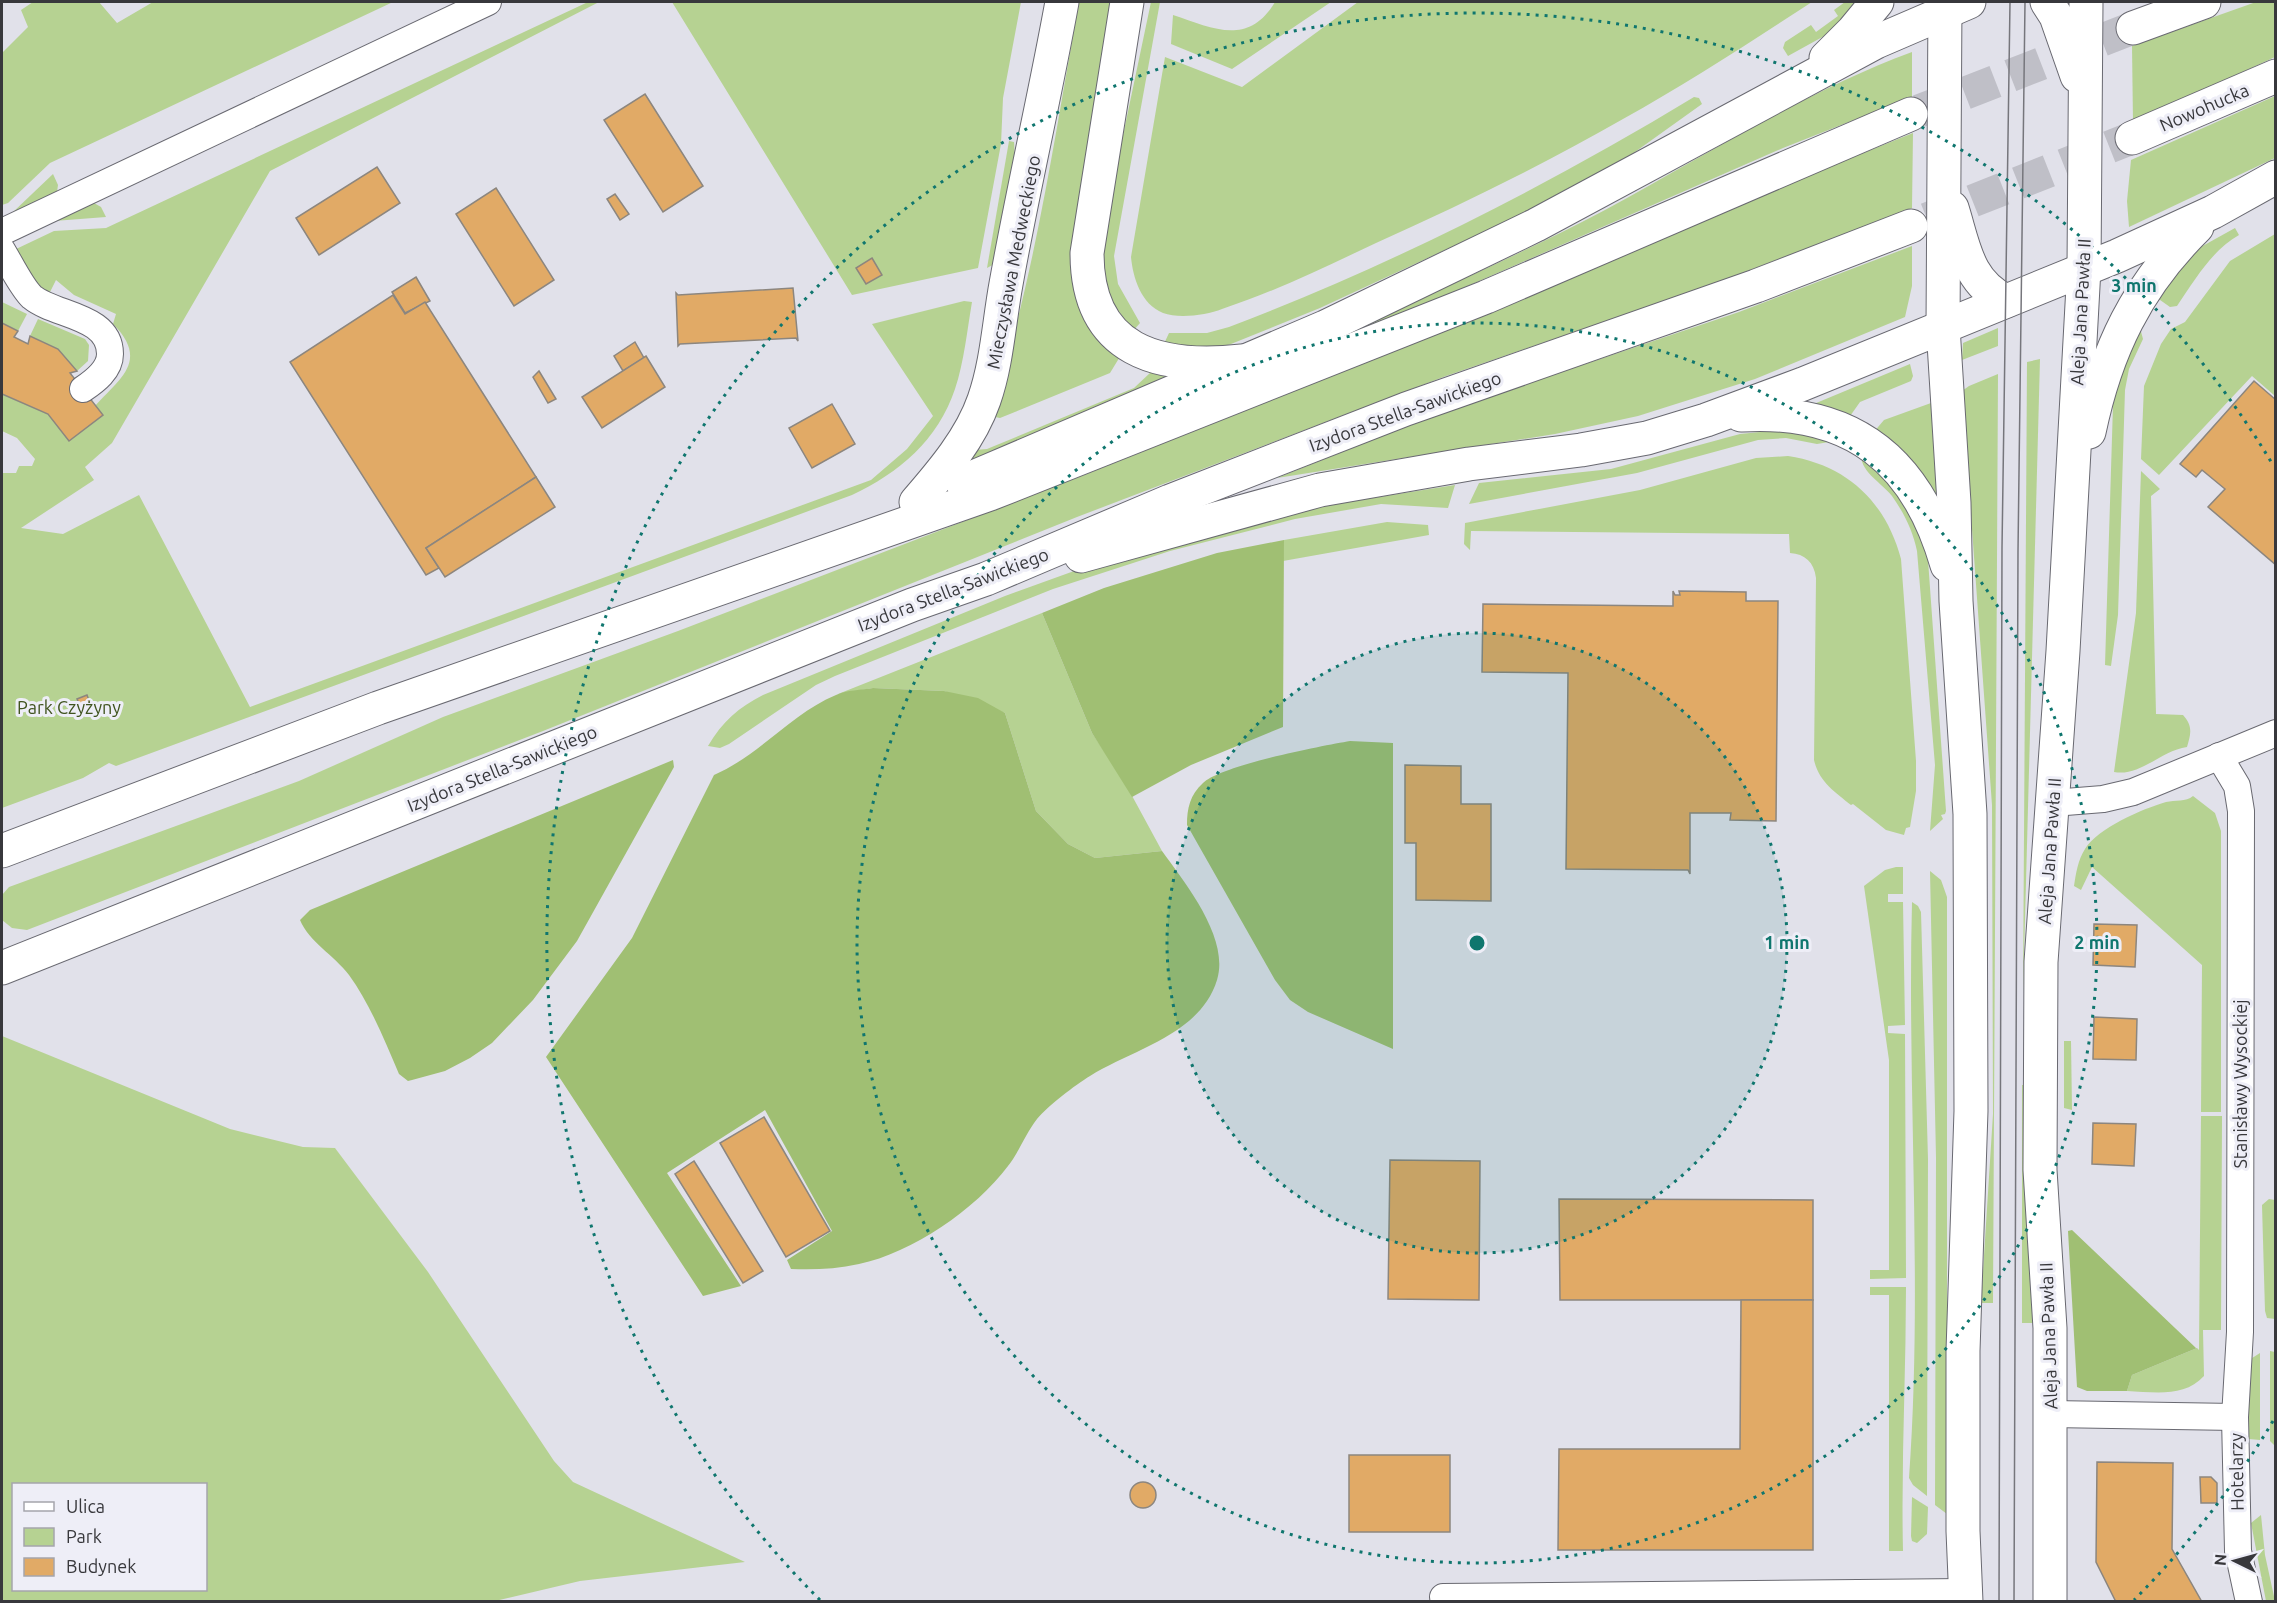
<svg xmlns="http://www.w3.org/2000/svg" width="2277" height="1603" font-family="Ubuntu,sans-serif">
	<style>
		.green { fill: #b6d292; fill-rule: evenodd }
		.forest { fill: #a0bf73 }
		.building { fill: #e1aa66; stroke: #8c867f; stroke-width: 1.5 }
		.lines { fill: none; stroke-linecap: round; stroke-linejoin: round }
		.secondary-tunnel { stroke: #bfbfc7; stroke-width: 33; stroke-dasharray: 33 16; stroke-linecap: butt }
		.minor-casing { stroke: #696971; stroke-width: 28 }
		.tertiary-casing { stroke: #696971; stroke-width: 35 }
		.secondary-casing { stroke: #696971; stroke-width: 35 }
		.minor { stroke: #fff; stroke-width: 26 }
		.tertiary { stroke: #fff; stroke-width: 33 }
		.secondary { stroke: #fff; stroke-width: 33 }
		.tram { stroke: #76767c; stroke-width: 1.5 }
		.ring { fill: none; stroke: #0f766e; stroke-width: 3; stroke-dasharray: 3 6 }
		.labels { text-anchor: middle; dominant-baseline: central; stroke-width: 6; stroke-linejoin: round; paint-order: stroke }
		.street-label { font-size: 18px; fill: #38383c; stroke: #eeeef7 }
		.park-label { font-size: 18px; fill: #40541f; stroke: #eeeef7 }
		.centre { fill: #0f766e; stroke: #eeeef7; stroke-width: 3 }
		.ring-label { font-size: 18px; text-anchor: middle; font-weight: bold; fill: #0f766e; stroke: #eeeef7; stroke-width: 6; stroke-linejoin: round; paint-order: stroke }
	</style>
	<rect width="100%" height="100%" fill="#e1e1ea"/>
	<g class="green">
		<path d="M 33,2 L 99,2 L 117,23 L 153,2 L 393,2 L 50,163 L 8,203 L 2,205 L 2,53 L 28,27 L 21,10 Z"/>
		<path d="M 588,2 L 599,2 L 270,171 L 112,443 L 85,467 L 94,480 L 21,528 L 63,534 L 139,495 L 250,707 L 871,480 L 907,449 L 933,416 L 872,324 L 964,301 L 972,302 C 967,331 964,362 955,389 C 938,440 899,473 852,495 L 116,766 L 109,763 L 83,778 L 2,808 L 2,473 L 16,473 L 19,466 L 32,466 L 35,459 L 17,438 L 2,431 L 2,394 L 48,414 L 69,441 C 78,429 86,417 95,406 C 119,379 150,361 113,324 L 116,314 L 74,295 L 56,280 L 50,292 L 39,287 L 14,250 L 54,231 L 106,228 Z"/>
		<path d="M 672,2 L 1021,2 L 1003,98 L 1001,144 L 978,268 L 852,295 Z"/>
		<path d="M 1079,2 L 1118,2 L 1074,243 L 1121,355 L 1110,373 L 1000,418 L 990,416 C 1034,282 1054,140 1079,2 Z"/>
		<path d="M 1151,2 L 1160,2 L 1114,256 L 1118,284 L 1140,323 L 1133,331 L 1107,295 L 1101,240 Z"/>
		<path d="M 1275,2 L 1331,2 L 1232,69 L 1171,44 L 1173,15 C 1212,28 1248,47 1275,2 Z"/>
		<path d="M 1358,2 L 1812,2 C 1750,42 1688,83 1623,119 C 1543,165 1460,205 1376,243 C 1325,267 1274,292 1222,309 C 1207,315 1179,319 1163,313 C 1141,304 1133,278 1131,257 L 1165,57 L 1242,87 Z"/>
		<path d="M 1845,2 L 1861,2 L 1826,35 L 1788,56 L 1783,48 L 1785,42 L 1811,25 L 1816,32 L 1838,16 L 1834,10 Z"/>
		<path d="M 2256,2 L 2275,2 L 2275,57 L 2133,123 L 2132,46 Z"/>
		<path d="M 1912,52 L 1912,97 L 1783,148 L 1445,296 L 1295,355 L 1294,353 C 1399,308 1504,263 1605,210 C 1707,155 1804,92 1912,52 Z"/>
		<path d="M 2275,96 L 2275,158 L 2129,227 L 2127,201 L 2131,160 Z"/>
		<path d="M 1694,97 L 1699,98 L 1702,104 L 1621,162 L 1514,218 L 1320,308 L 1231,344 L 1216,349 L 1162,348 L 1169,333 L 1207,333 L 1229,327 C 1390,266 1547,186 1694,97 Z"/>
		<path d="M 1913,133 L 1912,208 L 1711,285 L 1446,376 L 1077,517 L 543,731 L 27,930 L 12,928 L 2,920 L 2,895 L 9,887 L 299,781 L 443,717 L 678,631 L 1074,479 L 1515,303 L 1781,186 Z"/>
		<path d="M 1009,141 L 1014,142 L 1015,160 L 998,262 L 987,268 Z"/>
		<path d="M 53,174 L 58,185 L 57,192 L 11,214 Z"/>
		<path d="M 94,203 L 101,207 L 106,217 L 54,221 Z"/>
		<path d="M 2235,228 L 2239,235 C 2211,251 2195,280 2177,306 L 2170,307 L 2153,295 L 2199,248 Z"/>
		<path d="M 2275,234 L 2275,396 L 2252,376 L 2159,475 L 2141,459 L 2144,386 L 2161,344 L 2171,329 L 2185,322 L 2230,261 Z"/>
		<path d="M 1912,246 L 1912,286 L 1905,317 L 1755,379 L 1638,416 L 1555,434 L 1277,478 L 1432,416 L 1739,312 Z"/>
		<path d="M 2,302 L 27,314 L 18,331 L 2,323 Z"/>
		<path d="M 38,319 L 85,339 L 89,345 L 88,361 L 77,371 L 58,349 L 30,336 Z"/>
		<path d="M 1998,328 L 1998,346 L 1962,360 L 1963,343 Z"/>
		<path d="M 2140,328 L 2143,339 L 2129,369 L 2125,390 L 2118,615 L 2111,666 L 2105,665 L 2113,405 L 2116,385 Z"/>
		<path d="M 2040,359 L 2023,994 L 2027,362 Z"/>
		<path d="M 1910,364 L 1913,376 L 1911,381 L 1860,402 L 1848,419 L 1809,406 Z"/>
		<path d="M 1151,372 L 1171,377 L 958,473 L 975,450 L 987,449 L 1134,388 Z"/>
		<path d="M 1998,374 L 1993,1303 L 1981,1303 L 1993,1114 L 1992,805 L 1962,391 L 1969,386 Z"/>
		<path d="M 1931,403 L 1937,502 L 1873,433 L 1884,420 Z"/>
		<path d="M 1791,429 L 1829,442 L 1817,444 L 1786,438 L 1758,440 L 1637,473 L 1469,504 L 1479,483 L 1611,469 L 1740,434 Z"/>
		<path d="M 1788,456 C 1847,465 1886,502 1901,559 L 1916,761 L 1916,791 L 1910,827 L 1906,828 L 1904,835 L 1886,830 L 1853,804 L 1851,805 C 1835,792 1819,782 1814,760 L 1816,578 C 1814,562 1805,554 1790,553 L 1789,534 L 1471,531 L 1470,550 L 1464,544 L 1465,523 L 1640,490 L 1756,458 Z"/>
		<path d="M 1861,456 L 1879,468 L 1916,517 L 1928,560 L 1946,811 L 1945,814 L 1941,815 L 1943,819 L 1930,831 L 1935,765 L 1917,551 C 1913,531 1904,513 1892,496 C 1882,483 1862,473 1861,456 Z"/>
		<path d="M 2141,471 L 2160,489 L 2151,496 L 2156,714 L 2183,715 C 2193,726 2191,734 2187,747 C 2162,750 2140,777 2114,772 L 2136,613 Z"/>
		<path d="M 1455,485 L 1448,508 L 1381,504 L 1295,519 L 1170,551 L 1053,589 L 835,676 L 816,685 L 729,744 L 720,748 L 708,746 C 722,722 739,707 763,695 L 1005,596 L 1099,562 L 1271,514 Z"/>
		<path d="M 1387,522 L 1428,525 L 1429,535 L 1283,561 L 1284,540 Z"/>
		<path d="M 1042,613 L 1092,733 L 1124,781 L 1162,851 L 1095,858 L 1068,844 L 1036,811 L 1005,713 L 944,691 L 873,688 L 838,694 Z"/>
		<path d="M 2193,796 L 2215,813 L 2221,831 L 2221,1112 L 2201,1112 L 2202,965 L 2092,867 L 2081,890 L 2074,886 C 2076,873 2078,860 2085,849 C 2098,828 2142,809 2166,802 C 2175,800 2186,802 2193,796 Z"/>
		<path d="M 1896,867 L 1903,867 L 1903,894 L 1888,894 L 1888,902 L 1903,902 L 1905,1025 L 1888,1026 L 1888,1033 L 1905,1034 L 1906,1278 L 1870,1279 L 1870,1270 L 1889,1270 L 1889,1060 L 1864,886 L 1885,870 Z"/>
		<path d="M 1930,871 L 1941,880 L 1947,897 L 1947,1514 L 1935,1505 L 1936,1158 Z"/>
		<path d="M 1912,902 L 1918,906 L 1921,912 L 1928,1159 L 1927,1496 L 1913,1485 L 1909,1478 C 1923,1286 1907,1094 1912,902 Z"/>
		<path d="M 2,1036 L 230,1129 L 303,1147 L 335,1148 L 428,1272 L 554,1461 L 573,1482 L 745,1562 L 580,1581 L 495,1601 L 2,1601 ZM 14,1484 L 206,1484 L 206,1590 L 14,1590 Z"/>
		<path d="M 2064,1041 L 2071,1041 L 2072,1110 L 2064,1108 Z"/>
		<path d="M 2022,1085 L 2025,1085 L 2035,1323 L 2022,1323 Z"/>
		<path d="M 2201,1116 L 2222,1116 L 2221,1330 L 2203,1330 L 2204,1376 C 2184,1398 2154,1392 2127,1391 L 2132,1375 L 2197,1348 L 2199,1350 Z"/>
		<path d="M 2269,1199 L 2275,1200 L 2275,1319 L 2267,1318 L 2265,1311 L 2262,1205 Z"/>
		<path d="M 1870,1287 L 1906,1287 C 1906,1375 1901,1463 1903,1551 L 1889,1551 L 1889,1295 L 1870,1295 Z"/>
		<path d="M 2270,1351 L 2275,1352 L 2275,1446 L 2270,1441 Z"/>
		<path d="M 2260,1353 L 2260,1440 L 2249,1439 L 2249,1360 Z"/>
		<path d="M 1912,1497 L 1928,1507 L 1927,1534 L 1917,1543 L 1912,1541 L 1911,1536 Z"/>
		<path d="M 2261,1515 L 2265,1555 L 2275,1601 L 2266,1601 L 2251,1523 Z"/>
	</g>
	<g class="forest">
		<path d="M 1284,540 L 1283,727 L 1191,765 L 1132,797 L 1092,733 L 1042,613 L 1104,588 L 1217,553 Z"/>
		<path d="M 873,688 L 944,691 L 978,698 L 1005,713 L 1036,811 L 1068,844 L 1095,858 L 1162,851 C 1185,883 1230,938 1217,980 C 1200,1035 1133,1049 1090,1076 C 1075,1085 1048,1106 1037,1119 C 1026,1133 1019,1152 1008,1166 C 976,1209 912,1253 859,1264 C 836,1269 814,1270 791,1269 L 787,1260 L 832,1231 L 765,1110 L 667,1173 L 741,1286 L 703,1296 L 546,1057 L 632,938 L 714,775 C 760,755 792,713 836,695 C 847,690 861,690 873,688 Z"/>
		<path d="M 1350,741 L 1393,743 L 1393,1049 L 1308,1012 L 1290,1000 L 1275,980 L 1187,825 C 1187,808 1190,795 1203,783 C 1222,765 1321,746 1350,741 Z"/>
		<path d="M 673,760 L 674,767 L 577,941 L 533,1000 L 492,1043 L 470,1058 L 445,1071 L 412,1080 L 408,1081 L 399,1074 C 385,1041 370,1004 349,975 C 334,955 309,942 300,920 L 310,910 Z"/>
		<path d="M 2072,1230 L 2196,1348 L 2197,1348 L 2132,1375 L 2127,1391 L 2087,1391 L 2077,1387 L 2068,1231 Z"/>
	</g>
	<g class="building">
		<path d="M 645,94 L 703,186 L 663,212 L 604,120 Z"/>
		<path d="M 377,167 L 400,203 L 319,255 L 296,218 Z"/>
		<path d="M 496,188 L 554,280 L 514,306 L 456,214 Z"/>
		<path d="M 615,194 L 629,214 L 620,220 L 607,199 Z"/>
		<path d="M 872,258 L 882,275 L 866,284 L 856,268 Z"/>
		<path d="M 416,277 L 430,301 L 405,313 L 392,292 Z"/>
		<path d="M 793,288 L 798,341 L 796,338 L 680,344 L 678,346 L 676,293 L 678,295 Z"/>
		<path d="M 393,295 L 405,314 L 425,302 L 536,477 L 426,548 L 439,568 L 426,575 L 290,362 Z"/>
		<path d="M 2,323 L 18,331 L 14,337 L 28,344 L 30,336 L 58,349 L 77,371 L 70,373 L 103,415 L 69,441 L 48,414 L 2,394 Z"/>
		<path d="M 635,342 L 644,358 L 623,371 L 614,356 Z"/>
		<path d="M 646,356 L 665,387 L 602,428 L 582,397 Z"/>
		<path d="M 539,371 L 556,399 L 548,403 L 533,377 Z"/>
		<path d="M 2254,381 L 2276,400 L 2276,565 L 2208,507 L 2225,489 L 2202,470 L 2196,477 L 2180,464 Z"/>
		<path d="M 832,404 L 855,444 L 812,468 L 789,428 Z"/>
		<path d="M 536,477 L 555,507 L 445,577 L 426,548 Z"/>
		<path d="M 1673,591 L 1675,595 L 1680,595 L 1679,591 L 1746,592 L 1746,601 L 1778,601 L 1776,821 L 1730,820 L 1731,813 L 1690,813 L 1690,874 L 1688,870 L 1566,869 L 1568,673 L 1482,672 L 1483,604 L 1673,606 Z"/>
		<path d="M 87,695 L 92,709 L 83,712 L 77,699 Z"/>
		<path d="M 1405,765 L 1461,766 L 1461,804 L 1491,804 L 1491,901 L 1416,900 L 1416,843 L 1405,843 Z"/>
		<path d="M 2094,924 L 2137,925 L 2135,967 L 2093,965 Z"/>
		<path d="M 2094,1017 L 2137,1019 L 2136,1060 L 2093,1059 Z"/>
		<path d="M 764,1117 L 830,1231 L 786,1257 L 720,1143 Z"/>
		<path d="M 2093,1123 L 2136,1124 L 2134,1166 L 2092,1164 Z"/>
		<path d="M 1390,1160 L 1480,1161 L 1479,1300 L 1388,1299 Z"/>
		<path d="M 694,1161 L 763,1271 L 743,1283 L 675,1174 Z"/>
		<path d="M 1559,1199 L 1813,1200 L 1813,1300 L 1560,1300 Z"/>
		<path d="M 1741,1300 L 1813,1300 L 1813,1550 L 1558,1550 L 1559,1449 L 1740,1449 Z"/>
		<rect x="1349" y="1455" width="101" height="77"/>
		<path d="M 2097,1462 L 2173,1463 L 2172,1549 L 2202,1602 L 2116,1602 L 2096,1562 Z"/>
		<path d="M 2200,1477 L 2211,1477 L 2217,1483 L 2217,1503 L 2201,1503 Z"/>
		<circle cx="1143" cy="1495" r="13"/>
	</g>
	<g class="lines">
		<g class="secondary-tunnel">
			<path d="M 1919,111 L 2133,28"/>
			<path d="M 1927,219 L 2132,138"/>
		</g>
		<defs>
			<g id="minor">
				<path d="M 2,232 L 488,2"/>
				<path d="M 2,250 C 10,263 22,288 32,297 C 55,316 110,315 110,354 C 110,370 95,381 83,389"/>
				<path d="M 2219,756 L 2237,786 L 2241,811 L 2240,1332 L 2235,1417 L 2238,1551 L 2249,1602"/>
				<path d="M 2053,803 L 2103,799 L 2133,792 L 2276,733"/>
				<path d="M 2051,1414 L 2235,1417"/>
				<path d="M 1443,1597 L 1965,1592"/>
			</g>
			<g id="tertiary">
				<path d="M 1127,2 L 1087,253 C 1087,352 1159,370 1242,361"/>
				<path d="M 916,502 C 942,472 971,438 984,400 C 997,363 999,322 1006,284 C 1023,189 1045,96 1062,2"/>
			</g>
			<g id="secondary">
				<path d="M 1945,2 L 1943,327 L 1954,503 L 1956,601 L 1970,814 L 1971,1111 L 1963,1351 L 1963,1531 L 1966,1602"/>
				<path d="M 2047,2 L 2056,16 L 2077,76"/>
				<path d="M 2133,28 L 2204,2"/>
				<path d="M 1826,58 L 1853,31 L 1877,2"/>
				<path d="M 2132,138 L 2276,76"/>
				<path d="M 1952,208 C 1964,246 1967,282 2006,301"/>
				<path d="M 1741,415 C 1852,408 1917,460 1947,565"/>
				<path d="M 2089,432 C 2106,350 2137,286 2197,227"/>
				<path d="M 962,482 L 1325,327 L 1536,225 L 1876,42 L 1969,2"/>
				<path d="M 1081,556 L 1320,490 L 1469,464 L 1581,450 L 1647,438 L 1706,420 L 1803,384 L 2117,256 L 2213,212 L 2276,177"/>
				<path d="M 2,851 L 378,708 L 990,494 L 1486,297 L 1911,114"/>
				<path d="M 2,968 L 912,605 L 986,579 L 1170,501 L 1406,409 L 1756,286 L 1911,226"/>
				<path d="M 2050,1602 L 2050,1328 L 2040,1170 L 2041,962 L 2063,651 L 2084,268 L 2086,2"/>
			</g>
		</defs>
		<use href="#minor" class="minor-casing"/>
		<use href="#tertiary" class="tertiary-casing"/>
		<use href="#secondary" class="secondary-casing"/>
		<use href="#minor" class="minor"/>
		<use href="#tertiary" class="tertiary"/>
		<use href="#secondary" class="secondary"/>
		<g class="tram">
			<path d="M 1999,1602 L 2002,548 L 2010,2"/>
			<path d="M 2014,1602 L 2018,551 L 2025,2"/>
		</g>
	</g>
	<circle cx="1477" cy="943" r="310" fill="#0f766e" fill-opacity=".12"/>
	<g class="ring">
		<circle cx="1477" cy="943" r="310"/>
		<circle cx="1477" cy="943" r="620"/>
		<path d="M2273 1421A929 929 0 0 1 2134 1600M820 1600A929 929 0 1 1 2273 465"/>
	</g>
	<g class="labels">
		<g class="street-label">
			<text transform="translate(2204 107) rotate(-23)">Nowohucka</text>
			<text transform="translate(1013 262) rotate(-79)">Mieczysława Medweckiego</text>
			<text transform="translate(2080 312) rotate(-87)">Aleja Jana Pawła II</text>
			<text transform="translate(1405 411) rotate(-20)">Izydora Stella-Sawickiego</text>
			<text transform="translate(953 589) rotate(-21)">Izydora Stella-Sawickiego</text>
			<text transform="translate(502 768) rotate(-22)">Izydora Stella-Sawickiego</text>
			<text transform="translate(2049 851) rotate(-86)">Aleja Jana Pawła II</text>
			<text transform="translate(2240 1084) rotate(-90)">Stanisławy Wysockiej</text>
			<text transform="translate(2048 1336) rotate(-92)">Aleja Jana Pawła II</text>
			<text transform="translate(2236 1472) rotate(-91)">Hotelarzy</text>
		</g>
		<g class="park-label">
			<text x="69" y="707">Park Czyżyny</text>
		</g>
	</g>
	<circle cx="1477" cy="943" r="9" class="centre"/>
	<g class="ring-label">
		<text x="2134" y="292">3 min</text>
		<text x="1787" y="949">1 min</text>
		<text x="2097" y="949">2 min</text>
	</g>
	<rect width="2277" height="1603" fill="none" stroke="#38383c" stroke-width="6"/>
	<rect x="12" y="1483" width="195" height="108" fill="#eeeef7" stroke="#a5a5ac" stroke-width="1.5"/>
	<rect x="24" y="1502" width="30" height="9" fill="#ffffff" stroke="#a5a5ac" stroke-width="1.5"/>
	<text x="66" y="1513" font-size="18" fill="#38383c">Ulica</text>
	<rect x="24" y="1528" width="30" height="18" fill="#b6d292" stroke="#a5a5ac" stroke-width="1.5"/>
	<text x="66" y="1543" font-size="18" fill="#38383c">Park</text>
	<rect x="24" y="1558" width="30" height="18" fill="#e1aa66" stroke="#a5a5ac" stroke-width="1.5"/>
	<text x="66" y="1573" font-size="18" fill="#38383c">Budynek</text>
	<g transform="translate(2235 1561) rotate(275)" stroke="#eeeef7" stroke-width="4.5" paint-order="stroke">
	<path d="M0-4.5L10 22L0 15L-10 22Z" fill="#38383c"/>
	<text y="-9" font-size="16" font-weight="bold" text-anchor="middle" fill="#38383c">N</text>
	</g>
</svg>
